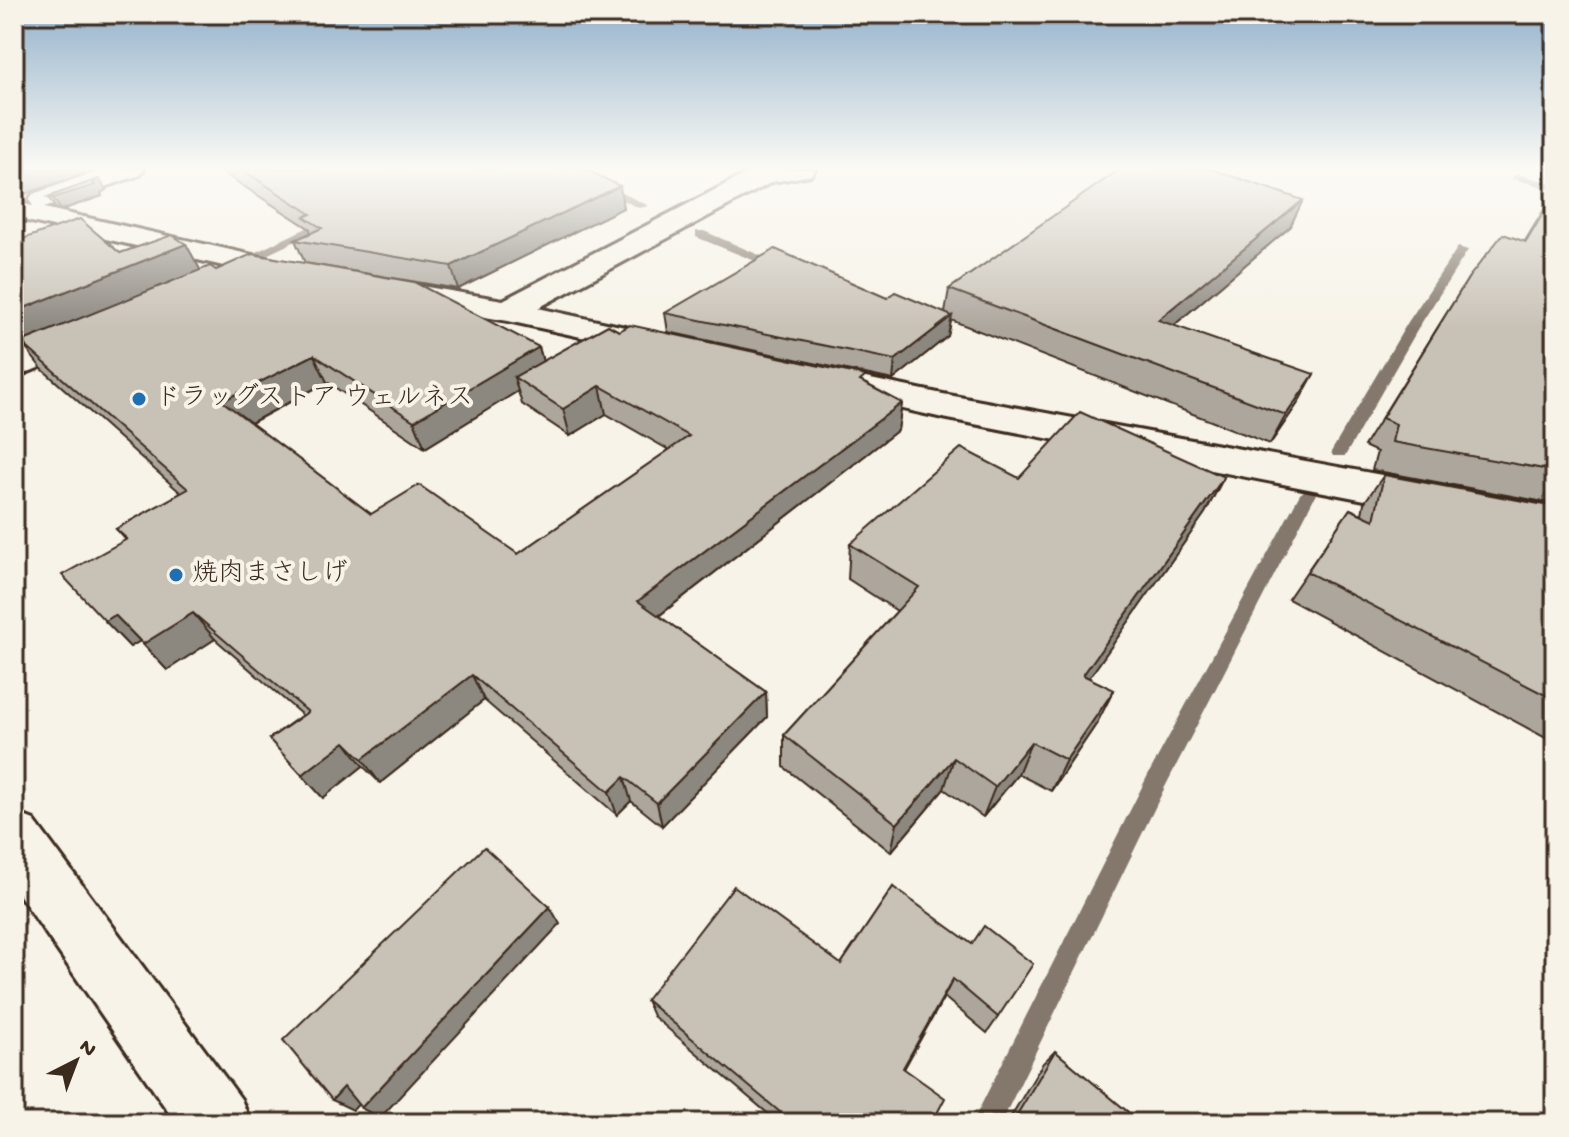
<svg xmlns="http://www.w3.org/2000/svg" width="1569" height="1137" font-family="'Gochi Hand','Klee One',sans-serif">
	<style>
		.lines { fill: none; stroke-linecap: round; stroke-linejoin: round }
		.stream { fill: #84786c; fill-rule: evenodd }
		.minor-casing { stroke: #3b2a1e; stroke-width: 6 }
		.minor { fill: #f7f3e8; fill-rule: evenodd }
		.wall { fill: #aca69d; stroke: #3b2a1e; stroke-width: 2; fill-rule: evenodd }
		.shaded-wall { fill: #8c877f; stroke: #3b2a1e; stroke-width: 2 }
		.building { fill: #c8c1b6; stroke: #3b2a1e; stroke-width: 2 }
		.poi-dot { fill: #1f6fb2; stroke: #f7f3e8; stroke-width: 3 }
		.labels { text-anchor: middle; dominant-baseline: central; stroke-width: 8; stroke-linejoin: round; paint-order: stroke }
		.poi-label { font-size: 26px; fill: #3b2a1e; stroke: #f7f3e8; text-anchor: start }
	</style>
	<rect width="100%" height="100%" fill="#f7f3e8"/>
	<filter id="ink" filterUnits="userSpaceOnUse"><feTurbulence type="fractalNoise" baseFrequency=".0125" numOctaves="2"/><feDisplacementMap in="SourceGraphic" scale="16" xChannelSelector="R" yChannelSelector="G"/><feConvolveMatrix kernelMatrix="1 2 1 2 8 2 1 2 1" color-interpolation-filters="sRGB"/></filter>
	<g filter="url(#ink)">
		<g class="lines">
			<g class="stream">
				<path d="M 559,169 L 574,169 L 649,206 L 639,208 Z"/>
				<path d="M 1517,174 L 1555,184 L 1555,190 L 1513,179 L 1512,177 Z"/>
				<path d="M 332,216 L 336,218 L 336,222 L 262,257 L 252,254 Z"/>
				<path d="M 696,231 L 704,231 L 787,267 L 777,270 L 696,237 Z"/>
				<path d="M 1458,247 L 1468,250 L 1422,322 L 1345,456 L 1333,456 L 1331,452 L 1408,322 Z"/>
				<path d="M 1308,488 L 1316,494 L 1165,787 L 1001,1123 L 972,1123 L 1149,773 L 1300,494 Z"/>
			</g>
			<defs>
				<g id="minor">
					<path d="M 104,169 L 144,169 L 140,175 L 44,208 L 293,264 L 304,266 L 309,273 L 304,280 L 293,282 L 14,218 L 14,202 L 33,206 L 29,200 L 33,194 Z"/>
					<path d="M 755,169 L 815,169 L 811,175 L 772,182 L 538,308 L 666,336 L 671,343 L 666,350 L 654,353 L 508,321 L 392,301 L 381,298 L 376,291 L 381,284 L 392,281 L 503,300 Z"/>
					<path d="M 89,325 L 101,328 L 106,335 L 101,342 L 14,378 L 14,354 Z"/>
					<path d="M 827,370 L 943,394 L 1555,507 L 1555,537 L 943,418 L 814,389 L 809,381 L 814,373 Z"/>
					<path d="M 14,812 L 34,820 L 241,1099 L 251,1123 L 176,1123 L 14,887 Z"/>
				</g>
			</defs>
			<use href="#minor" class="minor-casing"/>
			<use href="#minor" class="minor"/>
		</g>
		<g class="wall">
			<path d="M 217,169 L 585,169 L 623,208 L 458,289 L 305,263 L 295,240 L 311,233 L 310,229 Z"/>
			<path d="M 99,179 L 106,190 L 101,193 L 102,196 L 61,210 L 56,208 L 48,197 Z"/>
			<path d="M 1555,191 L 1555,504 L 1372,470 L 1377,452 L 1364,446 L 1469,277 L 1525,241 Z"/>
			<path d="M 1290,227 L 1174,325 L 1298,403 L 1270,444 L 951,320 L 948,336 L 893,380 L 668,332 L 665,313 L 887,298 L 945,313 L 949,289 Z"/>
			<path d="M 120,253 L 200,270 L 216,270 L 539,347 L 543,361 L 619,331 L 866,384 L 902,403 L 898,430 L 659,616 L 766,692 L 767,717 L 662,826 L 631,801 L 617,815 L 484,700 L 380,783 L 363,766 L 323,798 L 269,739 L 302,715 L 215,639 L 167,670 L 140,641 L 130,647 L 105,621 L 126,540 L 116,529 L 181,493 L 42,369 L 24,346 L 14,350 ZM 327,382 L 425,448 L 518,391 L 522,404 L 570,436 L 606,414 L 669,450 L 518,554 L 371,514 L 251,423 Z"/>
			<path d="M 1384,475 L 1555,507 L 1555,743 L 1288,599 L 1350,509 L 1362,514 L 1364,503 Z"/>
			<path d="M 1224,477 L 1205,513 L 1089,678 L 1097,723 L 1051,791 L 1018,774 L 983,817 L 944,789 L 891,852 L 784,767 L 784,735 L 897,611 L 848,579 L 850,544 L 1019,478 Z"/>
			<path d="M 893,887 L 998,1017 L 987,1033 L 944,997 L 904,1069 L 932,1123 L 779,1123 L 653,1016 L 646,1000 L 841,964 Z"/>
			<path d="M 1055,1051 L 1141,1123 L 1007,1123 L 1043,1063 Z"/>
		</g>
		<g class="shaded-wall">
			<path d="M 26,169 L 83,169 L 85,173 L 16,197 L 14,195 L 14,173 Z"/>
			<path d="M 99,179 L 106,190 L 101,193 L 102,196 L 61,210 L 53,198 Z"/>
			<path d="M 620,186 L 623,208 L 458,289 L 451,266 Z"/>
			<path d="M 1303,200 L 1290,227 L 1147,348 L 1158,320 Z"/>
			<path d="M 186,244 L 202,273 L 21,342 L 24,346 L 14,350 L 14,312 Z"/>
			<path d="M 952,316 L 948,336 L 893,380 L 895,360 Z"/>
			<path d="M 539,347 L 546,374 L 514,377 L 518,391 L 425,448 L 414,421 Z"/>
			<path d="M 314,355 L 327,382 L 239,429 L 222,401 Z"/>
			<path d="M 1314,374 L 1298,403 L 1270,444 L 1286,415 Z"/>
			<path d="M 600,386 L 606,414 L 570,436 L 563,409 Z"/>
			<path d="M 902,403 L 898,430 L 643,628 L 638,601 Z"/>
			<path d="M 1224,477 L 1205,513 L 1068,708 L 1083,675 Z"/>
			<path d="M 193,613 L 215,639 L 167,670 L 143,644 Z"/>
			<path d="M 115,615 L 140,641 L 130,647 L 105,621 Z"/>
			<path d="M 472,675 L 484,700 L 380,783 L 362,759 Z"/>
			<path d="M 1114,690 L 1097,723 L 1051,791 L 1066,760 Z"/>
			<path d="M 766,692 L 767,717 L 662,826 L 657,803 Z"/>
			<path d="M 345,742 L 363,766 L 323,798 L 302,775 Z"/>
			<path d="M 1031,742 L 1018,774 L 983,817 L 995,787 Z"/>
			<path d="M 954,758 L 944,789 L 891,852 L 897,824 Z"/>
			<path d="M 624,777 L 631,801 L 617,815 L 609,792 Z"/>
			<path d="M 550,907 L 560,924 L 380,1118 L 361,1108 Z"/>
			<path d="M 953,979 L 944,997 L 896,1081 L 903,1068 Z"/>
			<path d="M 344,1087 L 364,1098 L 353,1110 L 332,1100 Z"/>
		</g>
		<g class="building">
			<path d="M 14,169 L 26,169 L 14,173 Z"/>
			<path d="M 241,169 L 585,169 L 620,186 L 451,266 L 295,240 L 322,228 L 304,217 L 311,214 Z"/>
			<path d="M 1120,169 L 1211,169 L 1303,200 L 1158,320 L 1314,374 L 1286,415 L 949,289 Z"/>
			<path d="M 99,179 L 93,183 L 95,185 L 53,198 L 48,197 Z"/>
			<path d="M 1555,194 L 1555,471 L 1392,442 L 1396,424 L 1382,418 L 1469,277 L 1503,234 L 1526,242 Z"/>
			<path d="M 80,219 L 120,253 L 172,235 L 186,244 L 14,312 L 14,242 Z"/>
			<path d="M 775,249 L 887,298 L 895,292 L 952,316 L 895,360 L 665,313 Z"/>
			<path d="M 252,254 L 414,282 L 539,347 L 414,421 L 314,355 L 222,401 L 371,514 L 419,485 L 518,554 L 689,436 L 600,386 L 563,409 L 514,377 L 608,325 L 619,331 L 630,325 L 866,376 L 860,381 L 902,403 L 638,601 L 766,692 L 657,803 L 624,777 L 609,792 L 472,675 L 362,759 L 345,742 L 302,775 L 269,739 L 308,712 L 193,613 L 143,644 L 115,615 L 105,621 L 62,575 L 127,539 L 116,529 L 188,489 L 21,342 L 210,266 L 216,270 Z"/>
			<path d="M 1080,412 L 1224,477 L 1083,675 L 1114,690 L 1066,760 L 1031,742 L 995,787 L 954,758 L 897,824 L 784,735 L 919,587 L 850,544 L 961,448 L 1019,478 Z"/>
			<path d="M 1384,475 L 1555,507 L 1555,700 L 1307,572 L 1350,509 L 1374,520 Z"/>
			<path d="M 484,847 L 550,907 L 361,1108 L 344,1087 L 332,1100 L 283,1040 Z"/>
			<path d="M 734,886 L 841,964 L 893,887 L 972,944 L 984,926 L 1033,964 L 998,1017 L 953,979 L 903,1068 L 945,1098 L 932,1123 L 793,1123 L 646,1000 Z"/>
			<path d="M 1055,1051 L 1141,1123 L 1012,1123 Z"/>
		</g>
	</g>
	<linearGradient id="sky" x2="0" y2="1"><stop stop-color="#93b1cb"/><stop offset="0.51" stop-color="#fbfaf5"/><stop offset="1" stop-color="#fbfaf5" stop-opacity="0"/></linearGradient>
	<rect width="1569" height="329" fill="url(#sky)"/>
	<g class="poi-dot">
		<circle cx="139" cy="399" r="8"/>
		<circle cx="176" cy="575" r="8"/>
	</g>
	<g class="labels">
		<g class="poi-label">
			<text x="155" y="399">ドラッグストア ウェルネス</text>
			<text x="192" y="575">焼肉まさしげ</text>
		</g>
	</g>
	<rect width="1569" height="1137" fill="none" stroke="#f7f3e8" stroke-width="48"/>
	<rect x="24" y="24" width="1521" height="1089" fill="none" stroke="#3b2a1e" stroke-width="3" filter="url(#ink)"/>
	<g transform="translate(76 1061) rotate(42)" stroke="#f7f3e8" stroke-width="6" paint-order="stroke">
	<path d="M0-6L14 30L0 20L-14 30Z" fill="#3b2a1e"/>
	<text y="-12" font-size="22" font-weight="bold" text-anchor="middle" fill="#3b2a1e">N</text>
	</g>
</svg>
